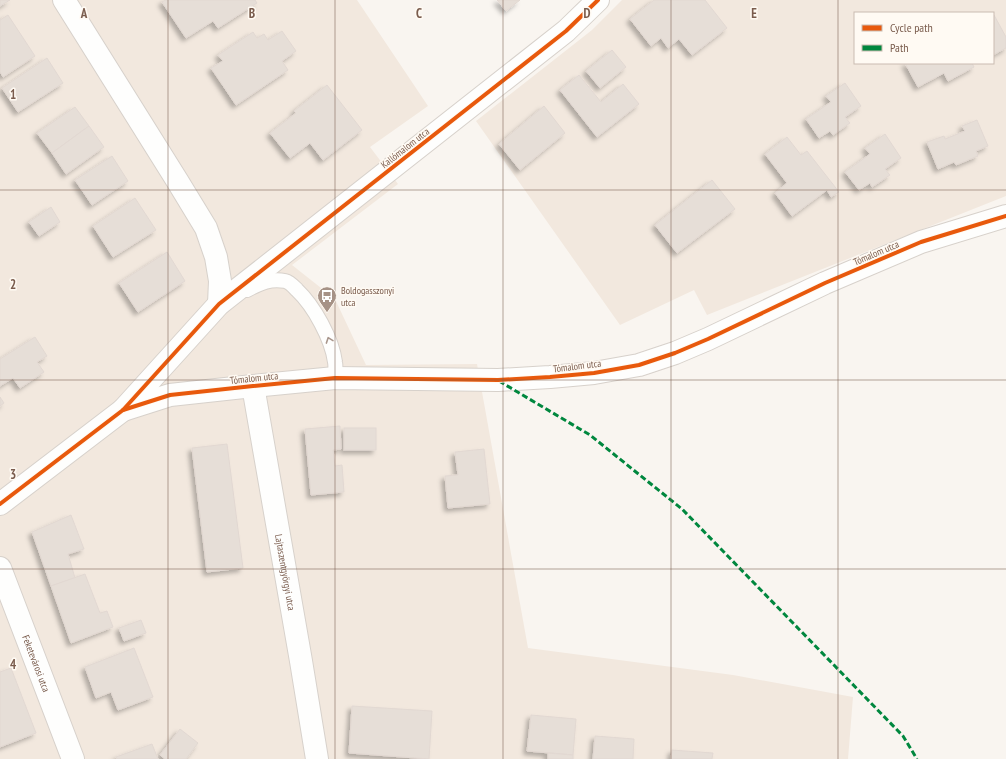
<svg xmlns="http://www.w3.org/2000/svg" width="1006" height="759" font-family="'PT Sans Narrow',sans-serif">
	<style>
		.residential { fill: #f2e8de; fill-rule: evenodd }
		.building { fill: #e6ded7; stroke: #e2d8d2; filter: url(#shadow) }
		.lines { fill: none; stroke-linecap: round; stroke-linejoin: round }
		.service-casing { stroke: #d7d1cb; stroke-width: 16 }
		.minor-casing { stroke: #d7d1cb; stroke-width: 24 }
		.service { stroke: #fefefd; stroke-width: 14 }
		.minor { stroke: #fefefd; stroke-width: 22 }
		.quiet { stroke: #00873e; stroke-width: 3; stroke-dasharray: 6 3; stroke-linecap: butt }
		.cycleway-casing { stroke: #fffaf3; stroke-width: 6 }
		.cycleway { stroke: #e8590c; stroke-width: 4 }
		.oneway { stroke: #a8958b }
		.grid { fill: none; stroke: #7a5c4d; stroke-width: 1; stroke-opacity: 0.55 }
		.labels { text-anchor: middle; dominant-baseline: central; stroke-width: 3; stroke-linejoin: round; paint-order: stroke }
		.street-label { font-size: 10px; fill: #7a5c4d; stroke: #fffaf3 }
		.poi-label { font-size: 10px; fill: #7a5c4d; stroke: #fffaf3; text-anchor: start }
		.grid-label { font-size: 13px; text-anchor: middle; font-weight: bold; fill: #7a5c4d; stroke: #fffaf3; stroke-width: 3; stroke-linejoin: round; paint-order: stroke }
	</style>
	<defs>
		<filter id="shadow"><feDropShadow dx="-3.5" dy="3.5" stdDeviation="2" flood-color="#0004"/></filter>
	</defs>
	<rect width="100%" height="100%" fill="#f9f5f0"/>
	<g class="residential">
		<path d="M 0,0 L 357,0 L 428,106 L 370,147 L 398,184 L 292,265 L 335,299 L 366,365 L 477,364 L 528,648 L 733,675 L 853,697 L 848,759 L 0,759 Z"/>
		<path d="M 622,0 L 1006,0 L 1006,196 L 707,315 L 694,290 L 620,325 L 476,121 L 592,30 ZM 855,13 L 993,13 L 993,63 L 855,63 Z"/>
	</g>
	<g class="building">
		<path d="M 0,0 L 10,0 L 0,6 Z"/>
		<path d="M 165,0 L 255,0 L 257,3 L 218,28 L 213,21 L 186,38 L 162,2 Z"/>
		<path d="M 497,0 L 520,0 L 506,11 Z"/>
		<path d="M 654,0 L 705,0 L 727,28 L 692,55 L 679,39 L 668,48 L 661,38 L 651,46 L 630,19 Z"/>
		<path d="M 8,15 L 35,56 L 3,77 L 0,72 L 0,20 Z"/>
		<path d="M 993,15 L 994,15 L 1006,37 L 1006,48 L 993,55 Z"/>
		<path d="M 282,31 L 296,51 L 282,61 L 288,70 L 236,105 L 211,68 L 223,61 L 218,55 L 253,32 L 257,38 L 264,34 L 268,40 Z"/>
		<path d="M 612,50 L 626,67 L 600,88 L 586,71 Z"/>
		<path d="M 47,58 L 63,83 L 18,112 L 2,88 Z"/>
		<path d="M 905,63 L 972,63 L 974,67 L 948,81 L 944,73 L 918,87 Z"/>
		<path d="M 579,75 L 601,102 L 623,84 L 639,104 L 597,137 L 560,90 Z"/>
		<path d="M 845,83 L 861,106 L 845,117 L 850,123 L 833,135 L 830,131 L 819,138 L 806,119 L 831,102 L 826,96 Z"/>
		<path d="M 327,85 L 362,130 L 323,160 L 310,143 L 290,158 L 270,133 L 296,113 L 294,111 Z"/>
		<path d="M 544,106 L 565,133 L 520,170 L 499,144 Z"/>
		<path d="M 75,107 L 89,126 L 52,153 L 37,133 Z"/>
		<path d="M 977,120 L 988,146 L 976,151 L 978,156 L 956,165 L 954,162 L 938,169 L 927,142 L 944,136 L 945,139 L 965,131 L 962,126 Z"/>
		<path d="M 89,126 L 104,147 L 66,174 L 52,153 Z"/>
		<path d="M 885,134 L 901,158 L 885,169 L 890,175 L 872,187 L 870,183 L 859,190 L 845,172 L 870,154 L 865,148 Z"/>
		<path d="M 787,137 L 801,155 L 807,151 L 839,192 L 831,197 L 827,190 L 792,216 L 775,193 L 787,183 L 765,154 Z"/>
		<path d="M 112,156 L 128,181 L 92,205 L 75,180 Z"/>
		<path d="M 712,180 L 735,209 L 677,253 L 655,225 Z"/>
		<path d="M 135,198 L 156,230 L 113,257 L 93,226 Z"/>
		<path d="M 51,207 L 60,222 L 39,236 L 29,222 Z"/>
		<path d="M 167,252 L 185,281 L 138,312 L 119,283 Z"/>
		<path d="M 35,337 L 47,356 L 37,362 L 44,372 L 20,388 L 13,378 L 0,386 L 0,359 Z"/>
		<path d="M 0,397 L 4,403 L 0,406 Z"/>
		<path d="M 340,426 L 341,449 L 333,450 L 335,466 L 342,465 L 344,492 L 311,495 L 305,429 Z"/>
		<rect x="344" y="428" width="32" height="22"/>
		<path d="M 227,444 L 243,568 L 207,572 L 192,448 Z"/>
		<path d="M 484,449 L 490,504 L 448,508 L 445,476 L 458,475 L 455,452 Z"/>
		<path d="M 71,515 L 84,549 L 68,554 L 75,578 L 51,586 L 32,532 Z"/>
		<path d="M 85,574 L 100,613 L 107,611 L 113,627 L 71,643 L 51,586 Z"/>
		<path d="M 141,620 L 146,633 L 124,641 L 119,628 Z"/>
		<path d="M 134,648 L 153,697 L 118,710 L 111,692 L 96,698 L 85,667 Z"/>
		<path d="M 11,668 L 36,733 L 0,747 L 0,672 Z"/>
		<path d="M 352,706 L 432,711 L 429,759 L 349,753 Z"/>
		<path d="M 531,715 L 576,719 L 573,755 L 527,751 Z"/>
		<path d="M 180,729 L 198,743 L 186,759 L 165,759 L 160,755 Z"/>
		<path d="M 595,736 L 634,739 L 633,759 L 593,759 Z"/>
		<path d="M 152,744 L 158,759 L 117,759 L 116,757 Z"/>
		<path d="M 672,750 L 713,753 L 712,759 L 671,759 Z"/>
		<path d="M 548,753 L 573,755 L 573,759 L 548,759 Z"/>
	</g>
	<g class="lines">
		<defs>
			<path id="service" d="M 247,290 C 260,283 271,278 285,281 C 290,282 294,287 297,290 C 314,306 332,339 335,362 C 336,367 335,373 335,378"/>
			<g id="minor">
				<path d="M 64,0 L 178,182 L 206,228 L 216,257 L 220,281 L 219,304"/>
				<path id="s1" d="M 253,386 L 301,661 L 317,759"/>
				<path d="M 123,410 L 170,395 L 253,386 L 335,378 L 498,380 L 550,377 L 594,373 L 639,365 L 675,353 L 708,339 L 825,283 L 921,242 L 1006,216"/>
				<path d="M 0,504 L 123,410 L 219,304 L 566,31 L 598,0"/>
				<path id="s2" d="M 0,568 L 73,759"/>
			</g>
		</defs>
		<use href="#service" class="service-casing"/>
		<use href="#minor" class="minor-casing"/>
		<use href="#service" class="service"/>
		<use href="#minor" class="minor"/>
		<path class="quiet" d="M 499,381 L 590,435 L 682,509 L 903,736 L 917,759"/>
		<defs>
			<g id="cycleway">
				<path d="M 123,410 L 170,395 L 253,386 L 335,378 L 498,380 L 550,377 L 594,373 L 639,365 L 675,353 L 708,339 L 825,283 L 921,242 L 1006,216"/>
				<path d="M 0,504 L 123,410 L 219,304 L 566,31 L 598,0"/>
			</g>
		</defs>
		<use href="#cycleway" class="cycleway-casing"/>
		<use href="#cycleway" class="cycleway"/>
	</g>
	<defs><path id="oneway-chevron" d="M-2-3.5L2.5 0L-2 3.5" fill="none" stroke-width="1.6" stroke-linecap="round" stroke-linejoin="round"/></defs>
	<use class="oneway" href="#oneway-chevron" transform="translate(329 340) rotate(-110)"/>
	<path class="grid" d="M 168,0 L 168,759M 335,0 L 335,759M 503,0 L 503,759M 671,0 L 671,759M 838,0 L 838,759M 0,190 L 1006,190M 0,380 L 1006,380M 0,569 L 1006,569"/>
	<defs>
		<symbol id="bus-pin" viewBox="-11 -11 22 30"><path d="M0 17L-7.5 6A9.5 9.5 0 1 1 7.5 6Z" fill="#a69286" stroke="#fffaf3"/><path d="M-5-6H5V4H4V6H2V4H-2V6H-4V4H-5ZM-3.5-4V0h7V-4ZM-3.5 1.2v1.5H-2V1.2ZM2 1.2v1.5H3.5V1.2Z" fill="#fff"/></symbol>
	</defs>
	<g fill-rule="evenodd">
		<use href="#bus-pin" x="316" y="285" width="22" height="30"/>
	</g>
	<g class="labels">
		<g class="street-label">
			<text transform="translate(405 148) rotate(-38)">Kallómalom utca</text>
			<text transform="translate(876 253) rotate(-23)">Tómalom utca</text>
			<text transform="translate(577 366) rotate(-7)">Tómalom utca</text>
			<text transform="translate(254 378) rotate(-6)">Tómalom utca</text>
			<text stroke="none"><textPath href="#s1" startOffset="189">Lajtaszentgyörgyi utca</textPath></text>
			<text stroke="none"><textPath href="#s2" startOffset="102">Feketevárosi utca</textPath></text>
		</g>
		<g class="poi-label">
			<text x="341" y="290">Boldogasszonyi<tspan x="341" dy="12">utca</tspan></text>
		</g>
	</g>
	<g class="grid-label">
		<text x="84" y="18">A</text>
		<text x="252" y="18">B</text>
		<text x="419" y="18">C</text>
		<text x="587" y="18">D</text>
		<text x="754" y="18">E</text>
		<text x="13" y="99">1</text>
		<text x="13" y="289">2</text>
		<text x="13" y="479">3</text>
		<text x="13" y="669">4</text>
	</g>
	<rect x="854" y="12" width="140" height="52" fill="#fffaf3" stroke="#cabbb1"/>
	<rect x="862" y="25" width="20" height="6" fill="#e8590c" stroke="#cabbb1"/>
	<text x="890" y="32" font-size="12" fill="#7a5c4d">Cycle path</text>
	<rect x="862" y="45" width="20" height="6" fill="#00873e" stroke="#cabbb1"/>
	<text x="890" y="52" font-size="12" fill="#7a5c4d">Path</text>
</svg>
